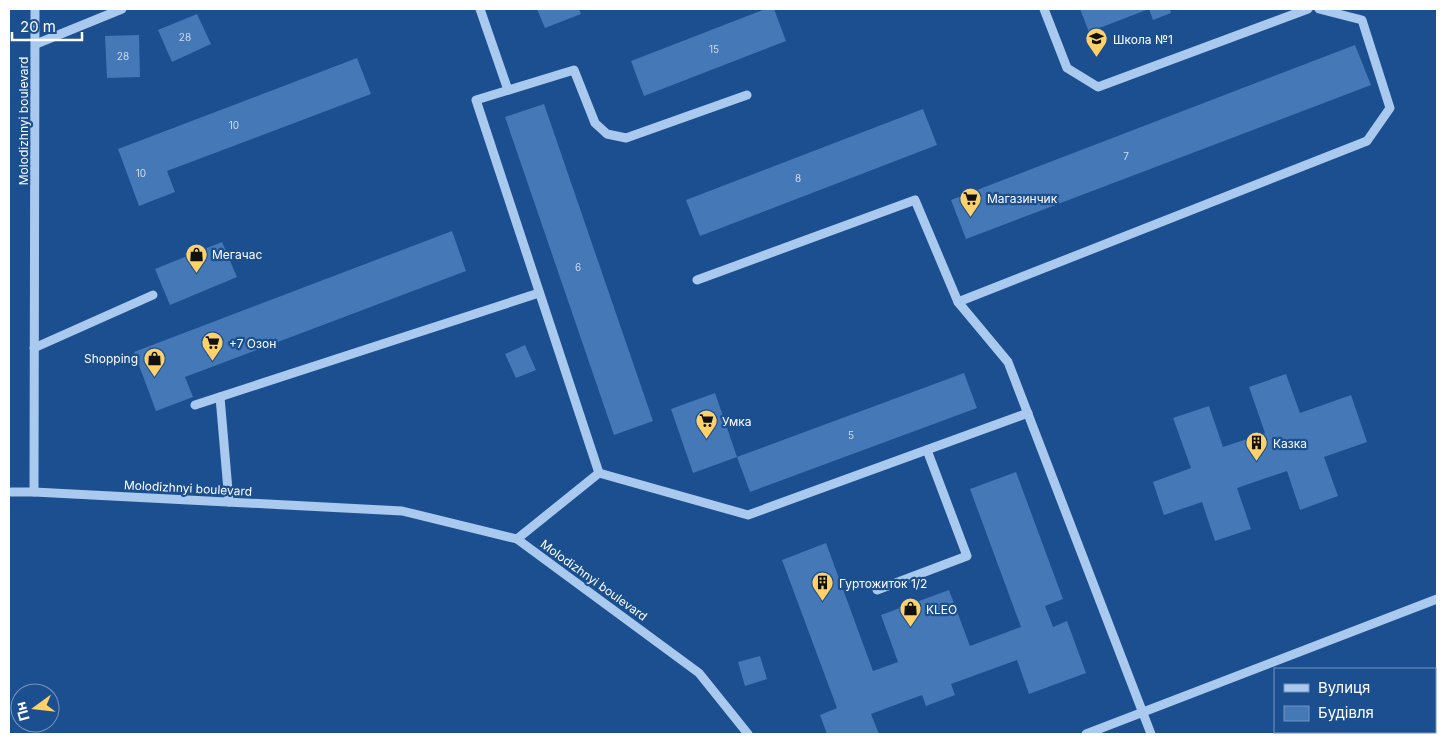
<svg xmlns="http://www.w3.org/2000/svg" width="1446" height="743" font-family="Inter,sans-serif">
	<style>
		.building { fill: #4478b7 }
		.lines { fill: none; stroke-linecap: round; stroke-linejoin: round }
		.minor { stroke: #a9c9ee; stroke-width: 9 }
		.labels { text-anchor: middle; dominant-baseline: central; stroke-width: 4.5; stroke-linejoin: round; paint-order: stroke }
		.number-label { font-size: 10px; fill: #d0dded }
		.poi-label { font-size: 12px; fill: #fff; stroke: #1b4f8f; text-anchor: start }
		.street-label { font-size: 12px; fill: #fff; stroke: #1b4f8f }
	</style>
	<rect width="100%" height="100%" fill="#1b4f8f"/>
	<g class="building">
		<path d="M 537,9 L 579,9 L 581,14 L 545,28 Z"/>
		<path d="M 765,9 L 774,9 L 786,41 L 644,96 L 631,61 Z"/>
		<path d="M 1080,9 L 1170,9 L 1171,13 L 1153,20 L 1149,9 L 1089,32 Z"/>
		<path d="M 197,14 L 211,44 L 172,62 L 158,30 Z"/>
		<path d="M 139,35 L 140,77 L 107,78 L 105,36 Z"/>
		<path d="M 1355,45 L 1371,85 L 966,239 L 951,200 Z"/>
		<path d="M 357,58 L 371,94 L 167,171 L 175,192 L 139,206 L 118,149 Z"/>
		<path d="M 544,104 L 653,421 L 614,435 L 505,117 Z"/>
		<path d="M 923,109 L 937,145 L 700,236 L 686,200 Z"/>
		<path d="M 452,231 L 466,271 L 185,377 L 193,397 L 156,411 L 134,352 Z"/>
		<path d="M 222,242 L 237,277 L 170,305 L 155,269 Z"/>
		<path d="M 525,345 L 536,370 L 516,378 L 505,354 Z"/>
		<path d="M 964,373 L 977,408 L 750,492 L 737,457 Z"/>
		<path d="M 1286,374 L 1300,413 L 1351,395 L 1367,442 L 1324,457 L 1338,496 L 1300,510 L 1287,471 L 1237,488 L 1251,529 L 1215,541 L 1202,502 L 1164,515 L 1153,482 L 1191,468 L 1173,418 L 1209,406 L 1223,447 L 1265,433 L 1249,387 Z"/>
		<path d="M 715,393 L 737,457 L 693,473 L 671,409 Z"/>
		<path d="M 1016,472 L 1063,599 L 1045,606 L 1053,627 L 1067,621 L 1086,673 L 1029,694 L 1017,660 L 951,684 L 955,695 L 926,706 L 922,695 L 871,714 L 879,734 L 827,734 L 820,715 L 837,708 L 782,560 L 826,543 L 873,671 L 898,662 L 881,615 L 949,590 L 970,646 L 1021,627 L 970,489 Z"/>
		<path d="M 760,656 L 767,679 L 745,686 L 738,662 Z"/>
	</g>
	<g class="lines">
		<g class="minor">
			<path d="M 35,9 L 34,492 L 402,511 L 517,539 L 699,673 L 748,734"/>
			<path d="M 480,9 L 508,90"/>
			<path d="M 1044,9 L 1067,68 L 1098,87 L 1308,9"/>
			<path d="M 36,44 L 122,9"/>
			<path d="M 697,280 L 915,200 L 958,302"/>
			<path d="M 34,348 L 153,295"/>
			<path d="M 220,397 L 229,502"/>
			<path d="M 195,405 L 539,293"/>
			<path d="M 599,473 L 748,515 L 1028,413"/>
			<path d="M 9,492 L 34,492"/>
			<path d="M 517,539 L 599,473 L 476,100 L 574,70 L 595,123 L 607,134 L 626,138 L 747,95"/>
			<path d="M 877,590 L 967,556 L 927,450"/>
			<path d="M 1086,734 L 1437,599"/>
			<path d="M 1151,734 L 1008,362 L 958,302 L 1367,141 L 1390,108 L 1362,20 L 1319,9"/>
		</g>
	</g>
	<defs>
		<symbol id="school-pin" viewBox="-11 -11 22 30"><path d="M0 17L-7.5 6A9.5 9.5 0 1 1 7.5 6Z" fill="#ffd166" stroke="#1b4f8f"/><path d="M0-5L7-2L0 1L-7-2ZM-4 1L0 2.5L4 1V4Q0 6-4 4Z" fill="#111"/></symbol>
		<symbol id="supermarket-pin" viewBox="-11 -11 22 30"><path d="M0 17L-7.5 6A9.5 9.5 0 1 1 7.5 6Z" fill="#ffd166" stroke="#1b4f8f"/><path d="M-6-5.5h2.5l.6 2H6L4.5 2H-2.5L-4.4-4H-6ZM-1.5 3.2a1.3 1.3 0 1 0 .1 0ZM3 3.2a1.3 1.3 0 1 0 .1 0Z" fill="#111"/></symbol>
		<symbol id="shop-pin" viewBox="-11 -11 22 30"><path d="M0 17L-7.5 6A9.5 9.5 0 1 1 7.5 6Z" fill="#ffd166" stroke="#1b4f8f"/><path d="M-5-2.5h2.3a2.7 3.5 0 0 1 5.4 0H5L5.5 6h-11ZM-1.5-2.5h3a1.5 2.3 0 0 0-3 0Z" fill="#111"/></symbol>
		<symbol id="building-pin" viewBox="-11 -11 22 30"><path d="M0 17L-7.5 6A9.5 9.5 0 1 1 7.5 6Z" fill="#ffd166" stroke="#1b4f8f"/><path d="M-4-6H4V6H1V3H-1V6H-4ZM-2.5-4.3h1.7v1.8h-1.7ZM.8-4.3h1.7v1.8H.8ZM-2.5-1h1.7V.8h-1.7ZM.8-1h1.7V.8H.8Z" fill="#111"/></symbol>
	</defs>
	<g fill-rule="evenodd">
		<use href="#school-pin" x="1084" y="26" width="25" height="34"/>
		<use href="#supermarket-pin" x="958" y="186" width="25" height="34"/>
		<use href="#shop-pin" x="184" y="242" width="25" height="34"/>
		<use href="#supermarket-pin" x="200" y="330" width="25" height="34"/>
		<use href="#shop-pin" x="142" y="346" width="25" height="34"/>
		<use href="#supermarket-pin" x="694" y="408" width="25" height="34"/>
		<use href="#building-pin" x="1244" y="430" width="25" height="34"/>
		<use href="#building-pin" x="810" y="570" width="25" height="34"/>
		<use href="#shop-pin" x="898" y="596" width="25" height="34"/>
	</g>
	<g class="labels">
		<g class="number-label">
			<text x="185" y="37">28</text>
			<text x="714" y="49">15</text>
			<text x="123" y="56">28</text>
			<text x="234" y="125">10</text>
			<text x="1126" y="156">7</text>
			<text x="141" y="173">10</text>
			<text x="798" y="178">8</text>
			<text x="578" y="267">6</text>
			<text x="851" y="435">5</text>
		</g>
		<g class="poi-label">
			<text x="1113" y="39">Школа №1</text>
			<text x="987" y="198">Магазинчик</text>
			<text x="212" y="254">Мегачас</text>
			<text x="229" y="343">+7 Озон</text>
			<text x="138" y="358" text-anchor="end">Shopping</text>
			<text x="722" y="421">Умка</text>
			<text x="1273" y="443">Казка</text>
			<text x="839" y="583">Гуртожиток 1/2</text>
			<text x="926" y="609">KLEO</text>
		</g>
		<g class="street-label">
			<text transform="translate(23 121) rotate(-90)">Molodizhnyi boulevard</text>
			<text transform="translate(188 488) rotate(3)">Molodizhnyi boulevard</text>
			<text transform="translate(594 580) rotate(36)">Molodizhnyi boulevard</text>
		</g>
	</g>
	<rect width="1446" height="743" fill="none" stroke="#ffffff" stroke-width="20"/>
	<rect x="1274" y="668" width="162" height="65" fill="#1b4f8f" stroke="#7695bc"/>
	<rect x="1284" y="684" width="25" height="8" fill="#a9c9ee" stroke="#7695bc"/>
	<text x="1318" y="693" font-size="15" fill="#ffffff">Вулиця</text>
	<rect x="1284" y="706" width="25" height="15" fill="#4478b7" stroke="#7695bc"/>
	<text x="1318" y="718" font-size="15" fill="#ffffff">Будівля</text>
	<g transform="translate(35 708) rotate(255)"><circle r="24" fill="#1b4f8f" stroke="#7695bc"/>
	<path d="M0-4L9 19L0 12L-9 19Z" fill="#ffd166"/>
	<text y="-8" font-size="14" font-weight="bold" text-anchor="middle" fill="#ffffff">Пн</text>
	</g>
	<path d="M12 32v8h70v-8" fill="none" stroke="#ffffff" stroke-width="2.5"/>
	<text x="20" y="32" font-size="15" fill="#ffffff" stroke="#1b4f8f" stroke-width="4" paint-order="stroke">20 m</text>
</svg>
